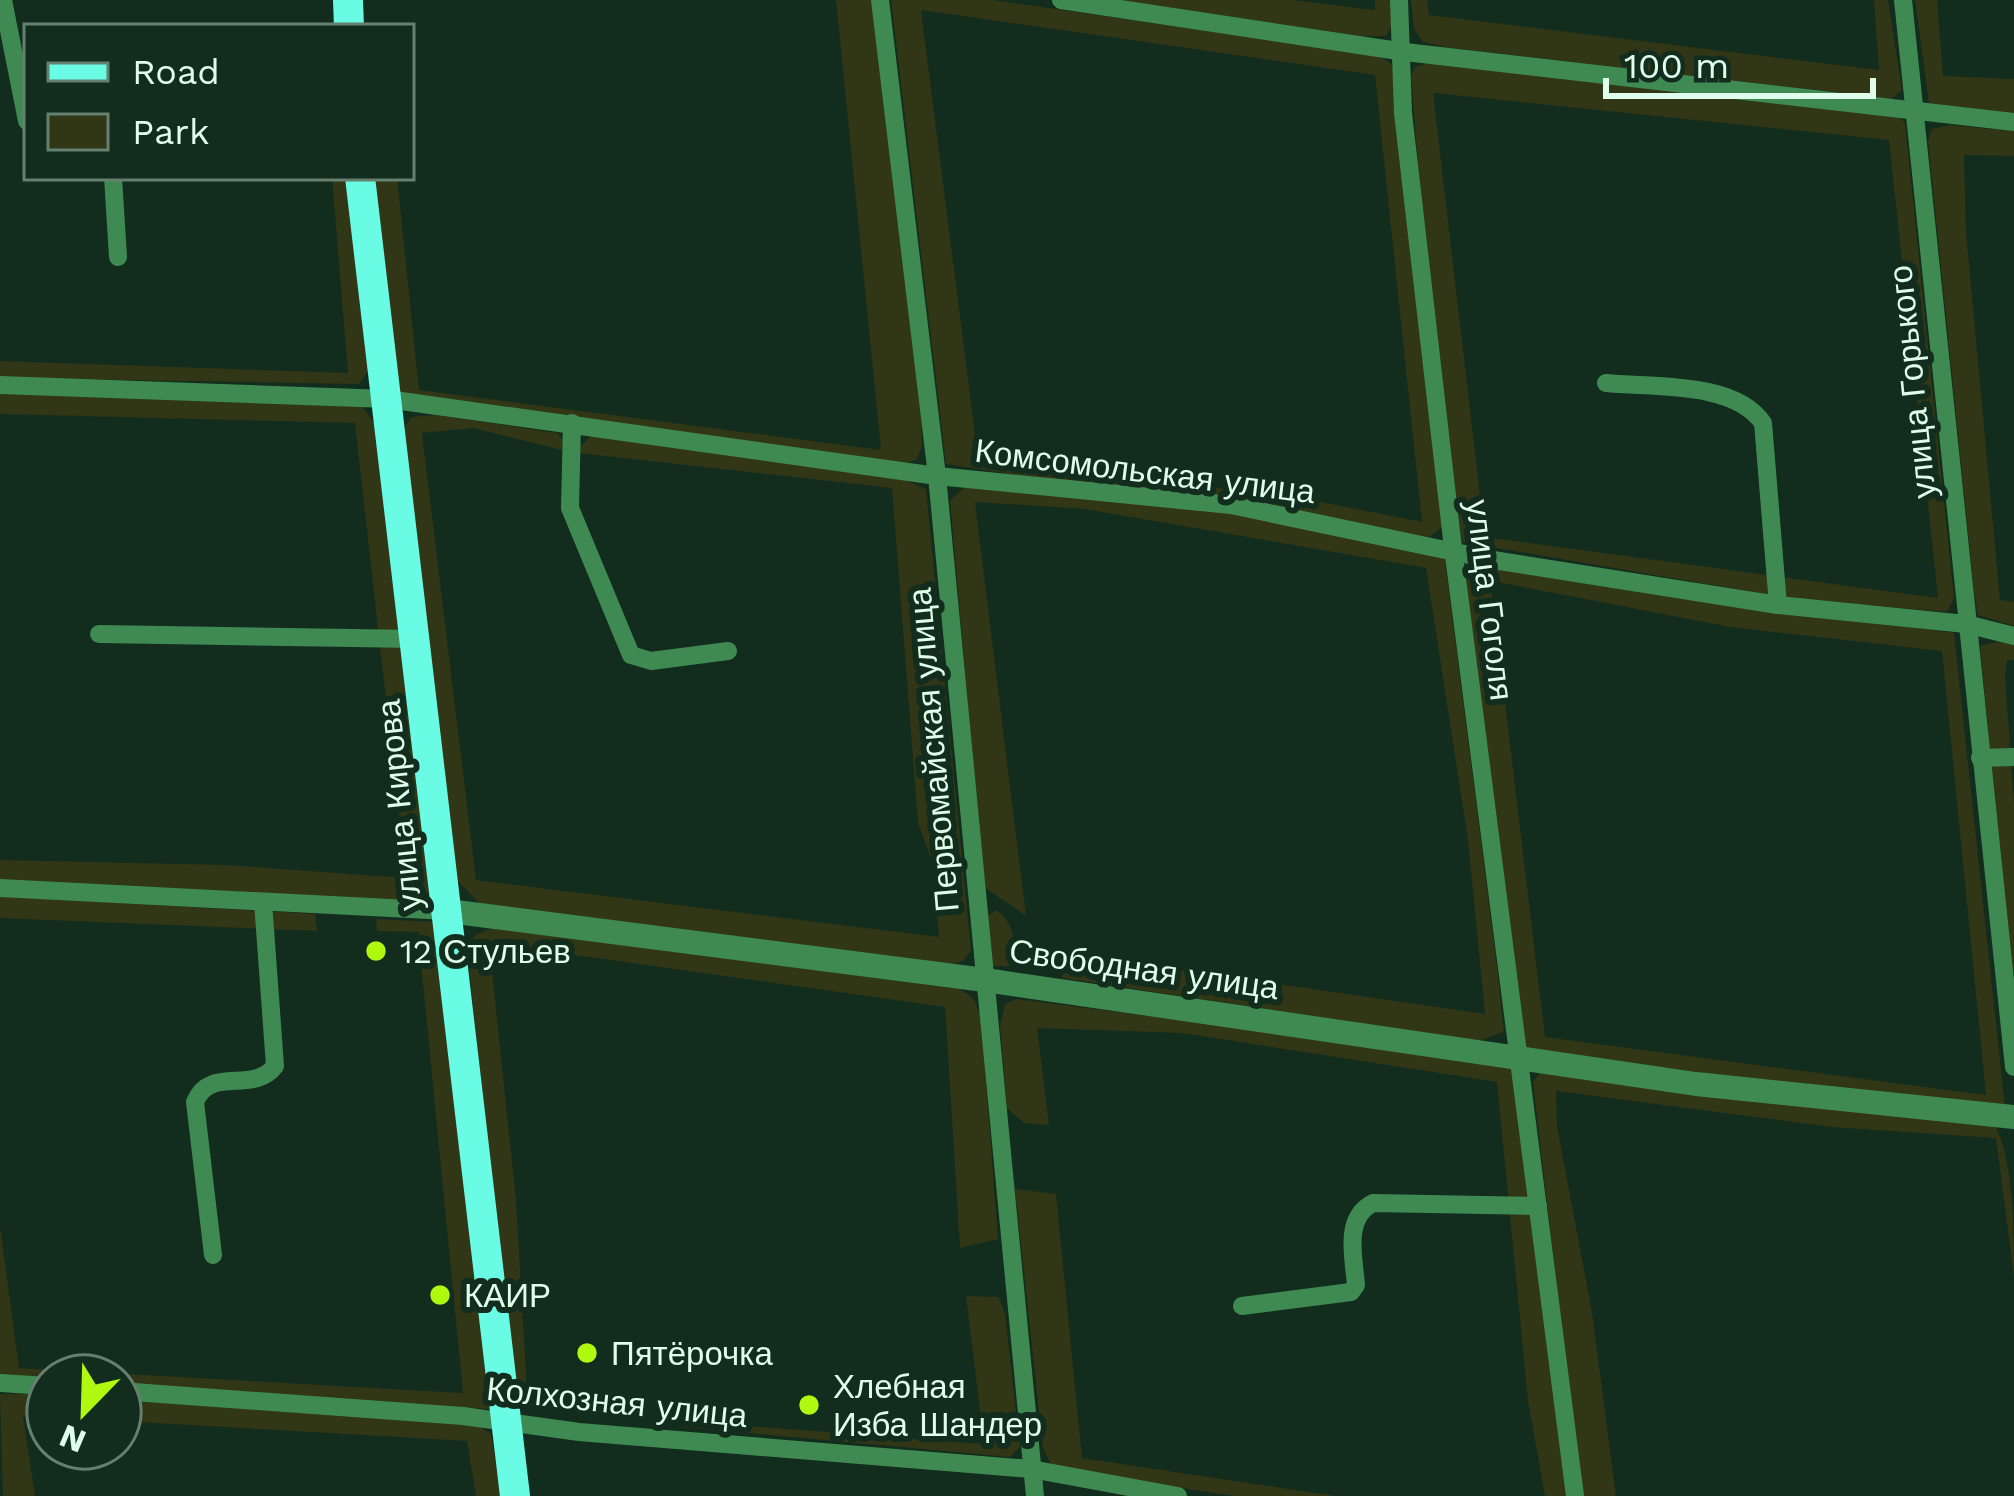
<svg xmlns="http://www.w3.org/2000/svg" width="2014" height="1496" font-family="'Work Sans',sans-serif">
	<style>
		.green { fill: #303616; fill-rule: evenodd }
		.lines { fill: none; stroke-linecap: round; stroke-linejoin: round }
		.minor { stroke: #3f8a52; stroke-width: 18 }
		.tertiary { stroke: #3f8a52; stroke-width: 24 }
		.primary { stroke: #69fbe4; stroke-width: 30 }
		.poi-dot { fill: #aff910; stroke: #122c1d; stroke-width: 4.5 }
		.labels { text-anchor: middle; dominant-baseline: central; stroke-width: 12; stroke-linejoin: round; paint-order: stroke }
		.street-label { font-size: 33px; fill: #dffee9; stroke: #122c1d }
		.poi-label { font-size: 33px; fill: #dffee9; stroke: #122c1d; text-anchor: start }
	</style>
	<rect width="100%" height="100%" fill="#122c1d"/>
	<g class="green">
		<path d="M 836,0 L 871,0 L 919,373 L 922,447 L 916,460 L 903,464 L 398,392 L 375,177 L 397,177 L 419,390 L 881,450 Z"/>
		<path d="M 891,0 L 993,0 L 1379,56 L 1392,64 L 1442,527 L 1429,537 L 946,464 ZM 921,10 L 1375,75 L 1422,522 L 1306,499 L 978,458 Z"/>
		<path d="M 1118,0 L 1293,0 L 1375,10 L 1375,0 L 1394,0 L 1395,19 L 1386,36 L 1361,36 Z"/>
		<path d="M 1411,0 L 1427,0 L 1429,15 L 1879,70 L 1874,0 L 1888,0 L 1902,90 L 1892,99 L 1445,47 L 1423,42 L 1414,29 Z"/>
		<path d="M 1915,0 L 1937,0 L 1943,76 L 2014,79 L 2014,115 L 1929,103 Z"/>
		<path d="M 1432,62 L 1897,115 L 1905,123 L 1954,598 L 1947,612 L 1795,599 L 1462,542 L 1430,310 L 1411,76 L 1415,67 ZM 1433,93 L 1889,140 L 1938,598 L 1485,537 Z"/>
		<path d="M 1950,125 L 2014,131 L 2014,156 L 1964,155 L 1966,232 L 2000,600 L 2014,602 L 2014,626 L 1978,615 L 1974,590 L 1928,141 L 1932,129 Z"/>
		<path d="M 332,177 L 350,177 L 369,370 L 359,384 L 0,378 L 0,361 L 348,373 Z"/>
		<path d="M 0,392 L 362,407 L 379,428 L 429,892 L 416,900 L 384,902 L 0,880 L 0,860 L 227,865 L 406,878 L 355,423 L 0,414 Z"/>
		<path d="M 435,415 L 557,433 L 563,440 L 562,450 L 473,428 L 422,433 L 476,880 L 939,937 L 932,862 L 918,823 L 892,488 L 578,453 L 578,449 L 592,435 L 893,475 L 926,489 L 971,951 L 963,961 L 948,965 L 483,907 L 453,876 L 403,430 L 411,417 Z"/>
		<path d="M 966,486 L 1231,512 L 1444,553 L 1497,967 L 1504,1032 L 1479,1041 L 1062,978 L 1063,956 L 1106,959 L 1485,1014 L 1468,840 L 1426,568 L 1085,509 L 975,502 L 1026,916 L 984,887 L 950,500 Z"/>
		<path d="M 1476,564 L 1954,633 L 2005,1107 L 1873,1097 L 1526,1048 L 1464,577 ZM 1497,582 L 1730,627 L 1942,651 L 1986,1095 L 1545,1037 L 1491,585 Z"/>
		<path d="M 1997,642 L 2014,644 L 2014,660 L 2007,660 L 2005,676 L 2014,804 L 2014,992 L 1980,646 Z"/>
		<path d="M 0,896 L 315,914 L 317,931 L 0,918 Z"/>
		<path d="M 997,910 C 1014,923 1018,946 1010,966 L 992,966 L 988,915 Z"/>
		<path d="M 376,919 L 434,922 L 490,1409 L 120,1386 L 120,1376 L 0,1378 L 0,1226 L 19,1368 L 463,1393 L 418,932 L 377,931 Z"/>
		<path d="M 492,928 L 960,989 L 973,998 L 981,1016 L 998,1239 L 960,1248 L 945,1007 L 489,943 L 516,1200 L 528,1408 L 516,1409 L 467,947 L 475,935 Z"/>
		<path d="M 1017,999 L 1506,1062 L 1514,1073 L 1567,1496 L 1545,1496 L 1528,1401 L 1497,1082 L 1182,1033 L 1037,1028 L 1049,1125 L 1024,1123 L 1007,1108 L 1000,1025 L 1005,1004 Z"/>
		<path d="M 1540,1073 L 1994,1124 C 2014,1157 2014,1232 2014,1277 L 1996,1138 L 1831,1127 L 1556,1091 L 1557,1126 L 1592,1312 L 1616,1496 L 1581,1496 L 1533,1082 Z"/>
		<path d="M 1015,1189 L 1056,1194 L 1082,1458 L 1336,1496 L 1233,1496 L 1052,1467 L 1043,1448 Z"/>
		<path d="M 966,1296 L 998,1297 L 1005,1313 L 1020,1447 L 1010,1457 L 682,1427 L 683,1421 L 984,1444 Z"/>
		<path d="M 48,1393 L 48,1418 L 23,1416 L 35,1496 L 3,1496 L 0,1394 Z"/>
		<path d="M 120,1397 L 472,1421 L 491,1434 L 501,1496 L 476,1496 L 467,1441 L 120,1421 Z"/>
	</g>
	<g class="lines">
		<g class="minor">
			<path d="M 3,0 L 27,121"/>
			<path d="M 880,0 L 937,476 L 1035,1496"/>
			<path d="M 1061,0 L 1405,52 L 2014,122"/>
			<path d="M 1399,0 L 1403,113 L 1453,548 L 1575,1496"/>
			<path d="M 1903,0 L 2014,1067"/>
			<path d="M 113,177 L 118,257"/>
			<path d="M 1606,383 C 1654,388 1734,381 1763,423 L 1778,605"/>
			<path d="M 0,385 L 387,399 L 937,476 L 1231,505 L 1493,560 L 1778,605 L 1966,624 L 2014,636"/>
			<path d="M 572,423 L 570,508 L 631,655 L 651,661 L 728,651"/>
			<path d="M 99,634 L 417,639"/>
			<path d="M 1980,758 L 2014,757"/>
			<path d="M 0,888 L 448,911"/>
			<path d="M 213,1255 L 195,1102 C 210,1065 253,1095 275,1066 L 263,902"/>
			<path d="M 1242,1306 L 1351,1292 L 1356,1285 C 1354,1258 1343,1218 1373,1203 L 1538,1206"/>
			<path d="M 0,1383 L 48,1386"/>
			<path d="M 120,1391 L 463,1416 L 579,1432 L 1031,1469 L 1178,1496"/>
		</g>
		<path class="tertiary" d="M 448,911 L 985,980 L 1696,1084 L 2014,1117"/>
		<g class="primary">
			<path d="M 348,0 L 349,27"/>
			<path d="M 360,177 L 515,1496"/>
		</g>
	</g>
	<g class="poi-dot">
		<circle cx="376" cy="951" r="12"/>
		<circle cx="440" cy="1295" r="12"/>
		<circle cx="587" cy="1353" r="12"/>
		<circle cx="809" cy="1405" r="12"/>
	</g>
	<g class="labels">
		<g class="street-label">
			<text transform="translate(1912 382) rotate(-96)">улица Горького</text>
			<text transform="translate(1145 471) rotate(7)">Комсомольская улица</text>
			<text transform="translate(1490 600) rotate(83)">улица Гоголя</text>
			<text transform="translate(933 750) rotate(-95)">Первомайская улица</text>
			<text transform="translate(399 805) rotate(-96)">улица Кирова</text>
			<text transform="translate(1144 969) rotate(8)">Свободная улица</text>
			<text transform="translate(617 1402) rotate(6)">Колхозная улица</text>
		</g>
		<g class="poi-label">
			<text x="400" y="951">12 Стульев</text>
			<text x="464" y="1295">КАИР</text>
			<text x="611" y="1353">Пятёрочка</text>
			<text x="833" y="1386">Хлебная<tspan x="833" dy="38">Изба Шандер</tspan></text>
		</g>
	</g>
	<rect x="24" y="24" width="390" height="156" fill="#122c1d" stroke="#64806f" stroke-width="3"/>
	<rect x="48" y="63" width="60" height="18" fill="#69fbe4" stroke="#64806f" stroke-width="3"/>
	<text x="132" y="84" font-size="36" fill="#dffee9">Road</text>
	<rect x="48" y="114" width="60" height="36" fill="#303616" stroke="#64806f" stroke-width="3"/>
	<text x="132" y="144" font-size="36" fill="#dffee9">Park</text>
	<g transform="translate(84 1412) rotate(203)"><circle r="57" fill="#122c1d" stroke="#64806f" stroke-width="3"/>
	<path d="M0-9L21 45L0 30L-21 45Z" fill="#aff910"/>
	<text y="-18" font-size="33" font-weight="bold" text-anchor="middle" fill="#dffee9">N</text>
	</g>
	<path d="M1606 78v18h267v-18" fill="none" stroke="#dffee9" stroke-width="6"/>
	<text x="1624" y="78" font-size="36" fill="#dffee9" stroke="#122c1d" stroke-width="9" paint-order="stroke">100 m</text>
</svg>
